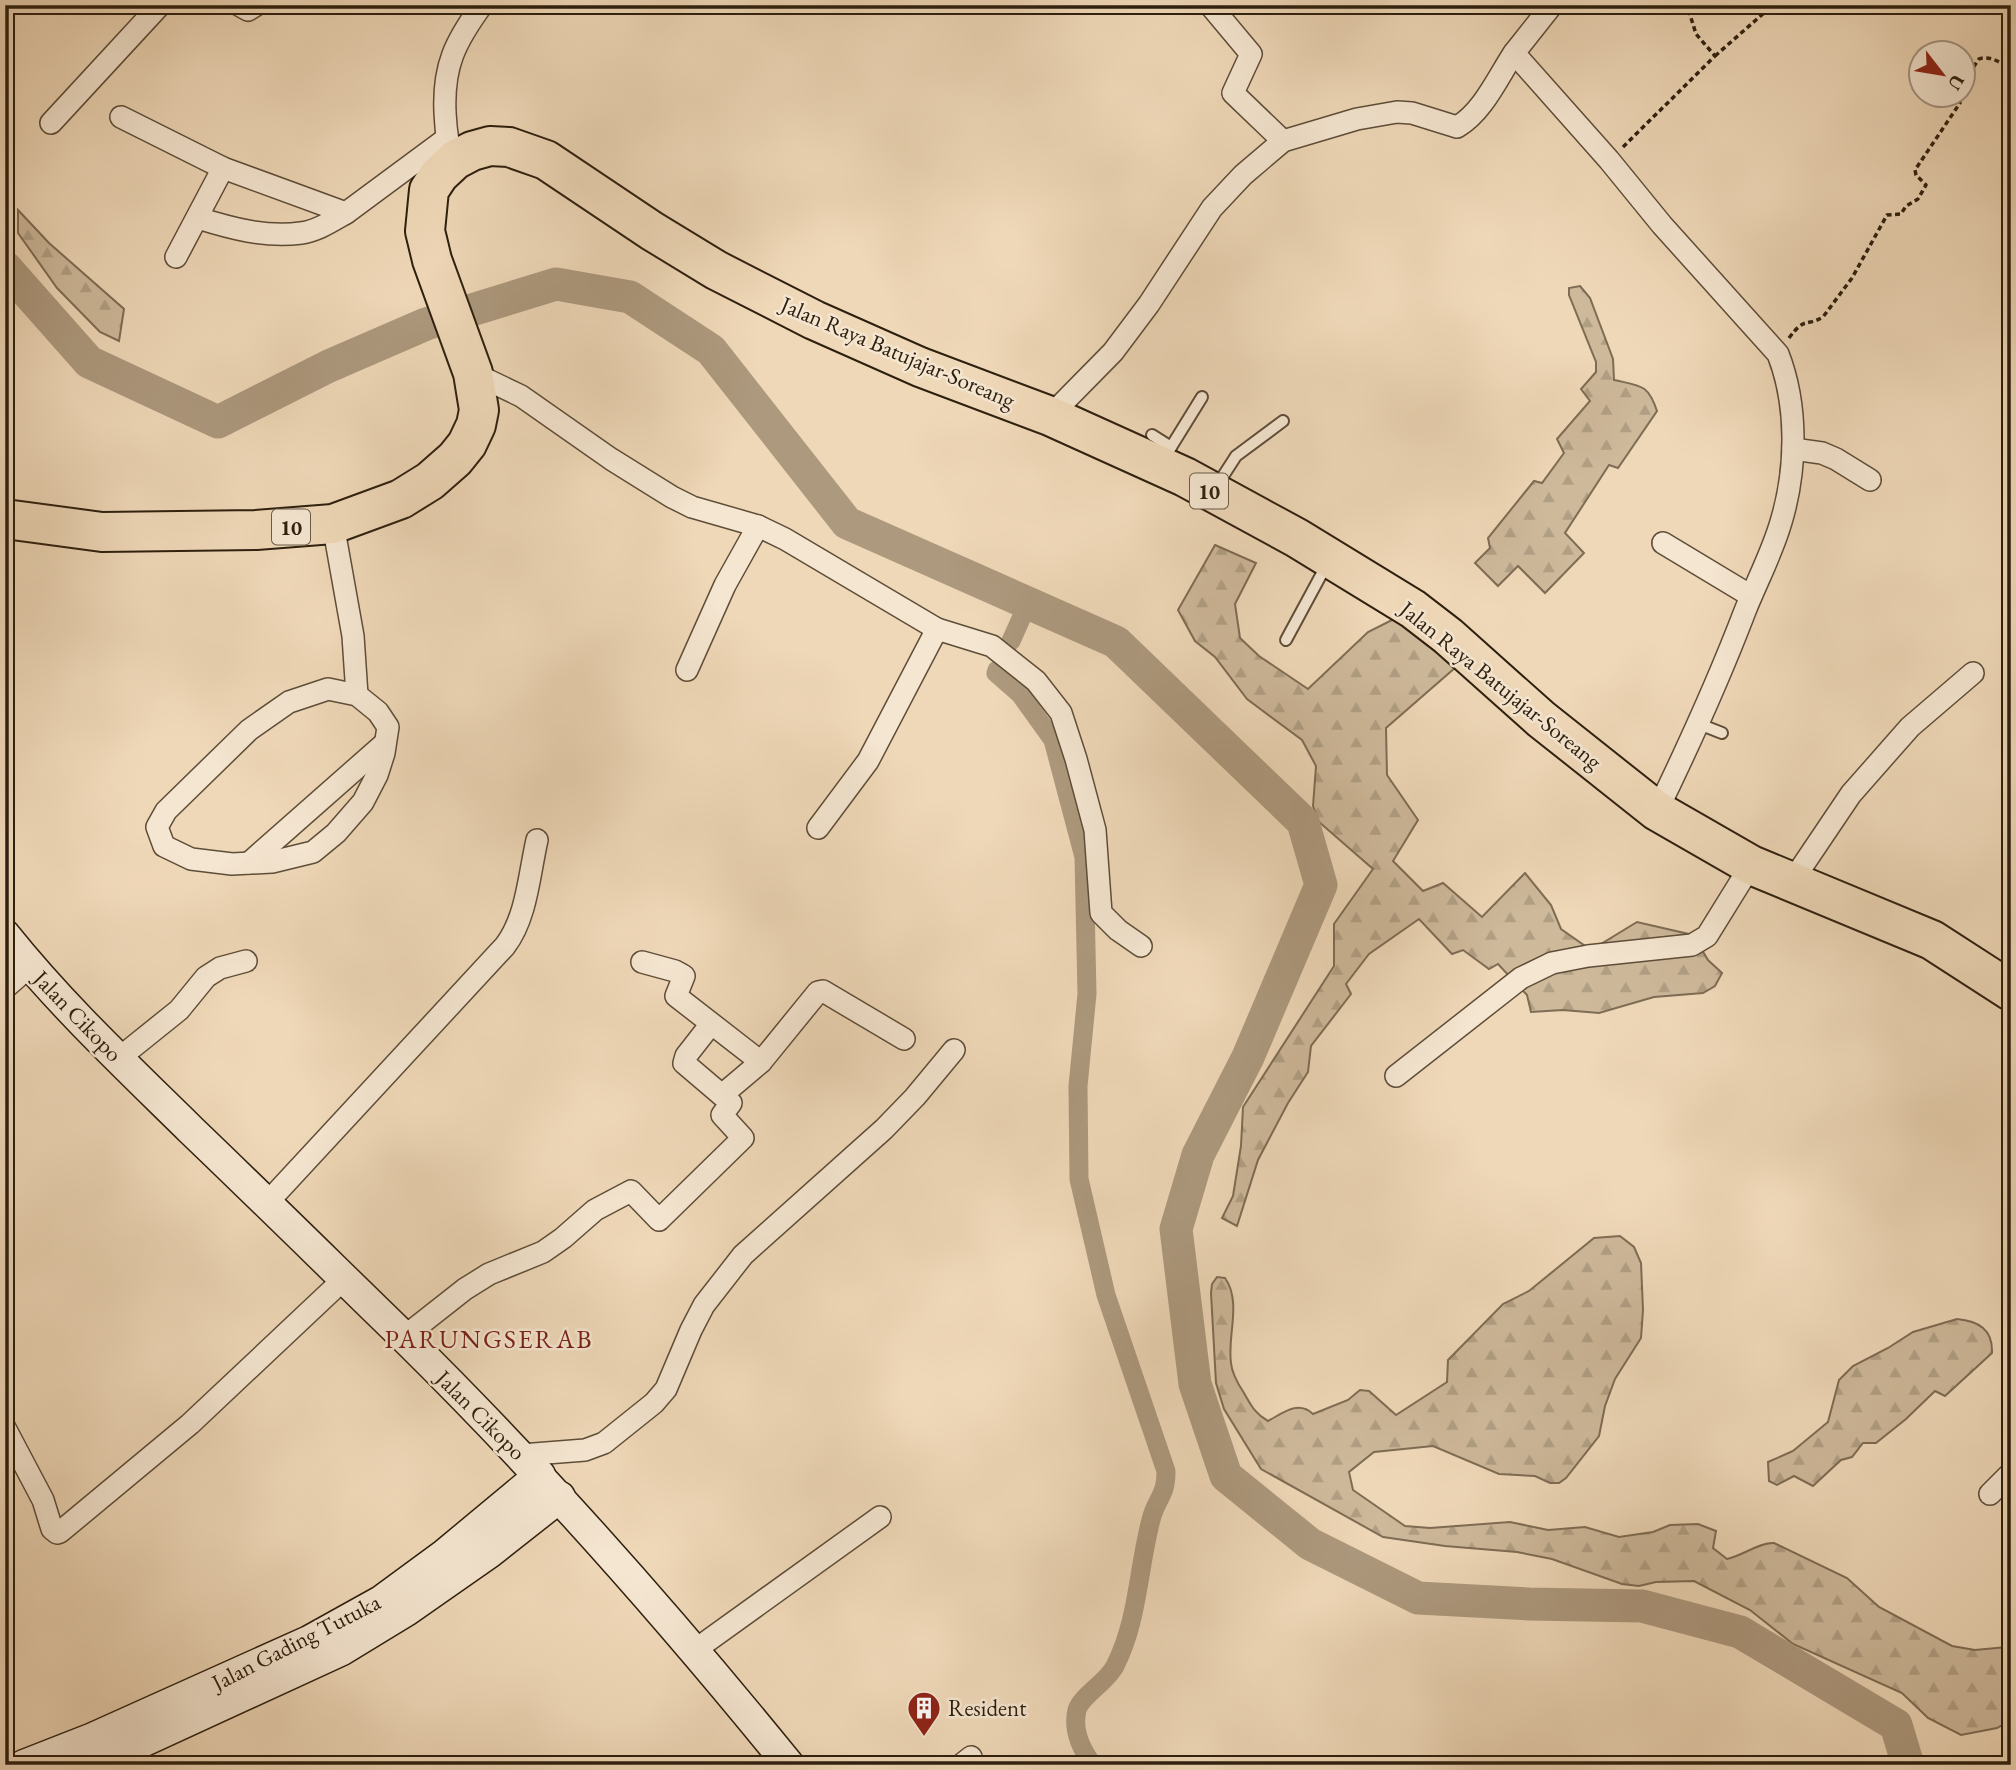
<svg xmlns="http://www.w3.org/2000/svg" width="2016" height="1770" font-family="'EB Garamond',serif">
	<style>
		.forest { fill: url(#forest-firs); stroke: #7e6c54; stroke-width: 2 }
		.lines { fill: none; stroke-linecap: round; stroke-linejoin: round }
		.canal { stroke: #ad997e; stroke-width: 19 }
		.river { stroke: #ad997e; stroke-width: 33 }
		.lane-casing { stroke: #5e4d38; stroke-width: 14 }
		.street-casing { stroke: #5e4d38; stroke-width: 24 }
		.secondary-casing { stroke: #2d1f0e; stroke-width: 33 }
		.highway-casing { stroke: #2d1f0e; stroke-width: 42 }
		.path { stroke: #2d1f0e; stroke-width: 3.5; stroke-dasharray: 5 3.5; stroke-linecap: butt }
		.lane { stroke: #f5e6d1; stroke-width: 10 }
		.street { stroke: #f5e6d1; stroke-width: 21 }
		.secondary { stroke: #f5e6d1; stroke-width: 30 }
		.highway { stroke: #efd8b8; stroke-width: 38 }
		.labels { text-anchor: middle; dominant-baseline: central; stroke-width: 5; stroke-linejoin: round; paint-order: stroke }
		.shield { fill: #f5e6d1; stroke: #695b48; stroke-width: 2 }
		.shield-label { font-size: 21px; font-weight: bold; fill: #2d1f0e }
		.street-label { font-size: 23px; fill: #2d1f0e; stroke: #f5e6d1 }
		.poi-label { font-size: 23px; fill: #2d1f0e; stroke: #f5e6d1; text-anchor: start }
		.quarter-label { font-size: 26px; letter-spacing: 2px; fill: #7a1f14; stroke: #f5e6d1 }
	</style>
	<defs>
		<pattern id="forest-firs" width="22" height="20" patternUnits="userSpaceOnUse" patternTransform="scale(1.75)"><rect width="22" height="20" fill="#ceb99b"/><path d="M5 1l3.5 6h-7zM16 11l3.5 6h-7z" fill="#b19f84"/></pattern>
	</defs>
	<rect width="100%" height="100%" fill="#efd8b8"/>
	<filter id="stains"><feTurbulence type="fractalNoise" baseFrequency=".00286" numOctaves="4"/><feColorMatrix values="0 0 0 0 .2 0 0 0 0 .09 0 0 0 0 .02 0 0 0 .5 -.17"/></filter>
	<radialGradient id="worn" r=".72"><stop offset=".6" stop-color="#630" stop-opacity="0"/><stop offset="1" stop-color="#630" stop-opacity=".3"/></radialGradient>
	<g class="forest">
		<path d="M 18,210 L 49,243 L 124,309 L 119,341 L 100,332 L 57,288 L 18,233 Z"/>
		<path d="M 1580,286 L 1590,298 L 1613,359 L 1614,380 C 1641,386 1648,384 1657,411 L 1618,468 L 1609,465 L 1565,533 L 1584,553 L 1545,593 L 1518,566 L 1498,586 L 1475,563 L 1490,548 L 1488,538 L 1534,481 L 1542,483 L 1564,453 L 1557,439 L 1590,401 L 1581,389 L 1596,372 L 1596,362 L 1569,295 L 1569,288 Z"/>
		<path d="M 1215,545 L 1256,563 L 1235,604 L 1240,638 L 1259,656 L 1308,689 L 1368,632 L 1394,619 L 1456,667 L 1386,728 L 1387,775 L 1418,820 L 1393,861 L 1423,891 L 1443,883 L 1482,917 L 1525,873 L 1551,905 L 1561,929 L 1591,950 L 1637,922 L 1693,935 L 1708,960 L 1722,973 L 1715,986 L 1703,993 L 1654,997 L 1599,1013 L 1563,1010 L 1531,1012 L 1527,995 L 1498,964 L 1489,969 L 1463,950 L 1452,954 L 1419,919 L 1369,954 L 1346,984 L 1351,994 L 1311,1046 L 1308,1072 L 1288,1103 L 1258,1160 L 1237,1226 L 1222,1218 L 1233,1196 L 1241,1146 L 1243,1107 L 1334,966 L 1334,924 L 1373,869 L 1319,822 L 1313,806 L 1316,766 L 1302,740 L 1247,699 L 1215,657 L 1195,641 L 1178,610 Z"/>
		<path d="M 1620,1236 L 1634,1247 L 1641,1263 L 1643,1310 L 1641,1338 L 1615,1379 L 1605,1406 L 1599,1436 L 1566,1478 L 1559,1483 L 1550,1483 L 1535,1476 L 1499,1474 L 1433,1446 L 1374,1452 L 1349,1472 L 1353,1490 L 1405,1526 L 1430,1528 L 1510,1522 L 1548,1530 L 1585,1527 L 1619,1537 L 1653,1532 L 1670,1525 L 1698,1524 L 1716,1531 L 1713,1548 L 1727,1559 C 1742,1556 1760,1542 1774,1543 L 1847,1578 L 1879,1607 L 1952,1646 L 1975,1650 L 2007,1647 L 2011,1649 L 2011,1720 L 1997,1728 L 1961,1735 L 1928,1718 L 1902,1693 L 1793,1644 L 1750,1610 L 1694,1581 L 1656,1582 L 1639,1586 L 1622,1584 L 1552,1559 L 1517,1552 L 1445,1546 L 1383,1537 L 1261,1469 L 1224,1409 L 1216,1383 L 1211,1293 L 1212,1284 L 1217,1277 L 1225,1278 C 1242,1302 1227,1336 1231,1363 C 1232,1374 1238,1384 1244,1393 C 1251,1405 1255,1414 1268,1421 C 1283,1413 1298,1400 1313,1414 L 1348,1400 L 1360,1390 L 1369,1391 L 1396,1415 L 1447,1382 L 1448,1360 L 1503,1304 L 1529,1291 L 1594,1238 Z"/>
		<path d="M 1957,1319 C 1978,1321 1993,1329 1992,1353 L 1945,1396 L 1935,1391 L 1906,1419 L 1876,1443 L 1863,1443 L 1852,1457 L 1841,1460 L 1813,1486 L 1794,1476 L 1777,1485 L 1769,1481 L 1768,1462 L 1793,1451 L 1828,1422 L 1839,1380 L 1853,1366 L 1888,1348 L 1913,1332 Z"/>
	</g>
	<g class="lines">
		<g class="canal">
			<path d="M 1011,641 L 1028,603"/>
			<path d="M 997,670 L 996,673 L 1020,694 L 1053,740 L 1084,857 L 1087,994 L 1078,1086 L 1079,1179 L 1106,1295 L 1166,1471 C 1166,1496 1158,1496 1152,1516 C 1138,1566 1139,1619 1115,1666 C 1107,1682 1081,1696 1077,1710 C 1072,1731 1081,1749 1093,1765"/>
		</g>
		<path class="river" d="M 5,267 L 89,362 L 218,422 L 329,366 L 426,324 L 556,284 L 630,297 L 711,350 L 847,523 L 1116,642 L 1303,822 L 1321,885 L 1248,1057 L 1198,1155 L 1176,1229 L 1195,1384 L 1226,1476 L 1310,1544 L 1418,1598 L 1529,1604 L 1642,1606 L 1740,1632 L 1896,1725 L 1908,1765"/>
		<defs>
			<g id="lane">
				<path d="M 1152,435 L 1171,447"/>
				<path d="M 1163,460 L 1202,397"/>
				<path d="M 1216,487 L 1236,456 L 1283,421"/>
				<path d="M 1286,640 L 1327,564"/>
				<path d="M 1699,724 L 1722,733"/>
			</g>
			<g id="street">
				<path d="M 239,5 L 248,10 L 256,5"/>
				<path d="M 1210,5 L 1251,54 L 1233,93 L 1283,141"/>
				<path d="M 1552,5 L 1514,53 L 1609,160 L 1662,225 L 1778,354 C 1798,405 1797,469 1781,522 C 1772,553 1757,581 1745,611 C 1719,679 1689,745 1657,811"/>
				<path d="M 121,117 L 223,168 L 346,213 L 446,139"/>
				<path d="M 51,123 L 160,5"/>
				<path d="M 451,150 C 446,138 446,126 445,112 C 443,66 455,42 482,5"/>
				<path d="M 198,218 C 230,228 266,238 301,233 C 317,231 332,221 346,213"/>
				<path d="M 176,257 L 223,168"/>
				<path d="M 473,373 L 521,396 L 611,459 L 672,497 L 692,507 L 758,526 L 785,539 L 937,629 L 868,761 L 818,828"/>
				<path d="M 1050,416 L 1113,352 L 1149,304 L 1212,208 L 1243,175 L 1283,141 L 1357,119 L 1397,112 L 1412,113 L 1457,127 C 1483,112 1498,77 1514,53"/>
				<path d="M 1793,449 L 1822,453 L 1836,459 L 1870,480"/>
				<path d="M 333,524 L 353,636 L 357,695 L 378,712 L 388,727 L 384,753 L 377,775 L 363,802 L 336,833 L 313,852 L 272,862 L 232,864 L 191,859 L 164,846 L 157,827 L 166,811 L 249,730 L 289,702 L 328,689 L 357,695"/>
				<path d="M 1663,543 L 1751,596"/>
				<path d="M 937,629 L 992,646 L 1036,681 L 1061,713 L 1076,759 L 1095,830 L 1101,913 L 1118,930 L 1141,946"/>
				<path d="M 687,670 L 725,585 L 758,526"/>
				<path d="M 249,863 L 385,743"/>
				<path d="M 1791,883 L 1851,794 L 1910,727 L 1973,673"/>
				<path d="M 642,962 L 675,971 L 684,976 L 676,996 L 761,1062 L 722,1095"/>
				<path d="M 5,988 L 30,966"/>
				<path d="M 118,1059 L 179,1010 L 206,977 L 220,968 L 246,961"/>
				<path d="M 761,1062 L 818,992 L 823,991 L 904,1039"/>
				<path d="M 1396,1076 L 1521,978 L 1552,963 L 1588,956 L 1692,945 L 1707,936 L 1751,865"/>
				<path d="M 267,1203 L 505,946 C 527,917 529,875 537,840"/>
				<path d="M 404,1337 L 465,1289 L 489,1274 L 543,1252 L 563,1238 L 595,1210 L 631,1191 L 659,1220 L 743,1138 L 722,1115 L 731,1103 L 684,1063 L 686,1056 L 711,1024"/>
				<path d="M 5,1428 L 43,1500 L 52,1529 L 57,1533 L 60,1532 L 190,1424 L 344,1279"/>
				<path d="M 521,1455 L 585,1450 L 604,1443 L 654,1403 L 666,1389 L 691,1330 L 704,1305 L 743,1255 L 884,1129 L 915,1097 L 954,1050"/>
				<path d="M 1990,1494 L 2011,1473"/>
				<path d="M 695,1650 L 880,1517"/>
				<path d="M 961,1765 L 971,1757"/>
			</g>
			<g id="secondary">
				<path d="M 5,935 C 61,1005 127,1067 191,1130 C 263,1199 334,1269 405,1338 C 542,1473 668,1616 789,1765"/>
				<path d="M 24,1765 L 93,1738 L 309,1641 L 381,1601 L 445,1554 L 540,1475"/>
				<path d="M 92,1765 L 342,1650 L 406,1611 L 489,1553 L 560,1497"/>
			</g>
			<path id="highway" d="M 5,519 L 102,532 L 256,530 L 333,524 L 401,499 L 430,481 L 455,459 L 467,444 L 476,425 L 479,410 L 473,373 L 432,260 L 425,231 L 429,190 L 439,175 L 455,160 L 472,151 L 490,146 L 509,147 L 546,160 L 652,231 L 716,270 L 814,320 L 920,367 L 1050,416 L 1185,477 L 1297,538 L 1413,609 L 1448,636 L 1541,719 L 1657,811 L 1751,865 L 1932,940 L 2011,991"/>
		</defs>
		<use href="#lane" class="lane-casing"/>
		<use href="#street" class="street-casing"/>
		<use href="#secondary" class="secondary-casing"/>
		<use href="#highway" class="highway-casing"/>
		<g class="path">
			<path d="M 1865,5 L 1868,9"/>
			<path d="M 1715,56 L 1773,5"/>
			<path d="M 1964,81 L 1979,59 C 1990,55 2000,63 2011,68"/>
			<path d="M 1623,147 L 1715,56 L 1696,34 L 1687,5"/>
			<path d="M 1789,338 C 1805,316 1806,327 1823,317 L 1852,278 L 1887,215 L 1901,214 L 1906,206 L 1918,199 L 1926,185 L 1916,175 L 1915,170 L 1960,103 L 1957,94"/>
		</g>
		<use href="#lane" class="lane"/>
		<use href="#street" class="street"/>
		<use href="#secondary" class="secondary"/>
		<use href="#highway" class="highway"/>
	</g>
	<defs>
		<symbol id="building-pin" viewBox="-11 -11 22 30"><path d="M0 17L-7.5 6A9.5 9.5 0 1 1 7.5 6Z" fill="#8f2418" stroke="#f5e6d1"/><path d="M-4-6H4V6H1V3H-1V6H-4ZM-2.5-4.3h1.7v1.8h-1.7ZM.8-4.3h1.7v1.8H.8ZM-2.5-1h1.7V.8h-1.7ZM.8-1h1.7V.8H.8Z" fill="#fff"/></symbol>
	</defs>
	<g fill-rule="evenodd">
		<use href="#building-pin" x="905" y="1689" width="38" height="52"/>
	</g>
	<g class="labels">
		<g class="shield">
			<rect x="1190" y="473.5" width="38" height="35" rx="5"/>
			<rect x="272" y="509.5" width="38" height="35" rx="5"/>
		</g>
		<g class="shield-label">
			<text x="1209" y="491">10</text>
			<text x="291" y="527">10</text>
		</g>
		<g class="street-label">
			<text transform="translate(898 352) rotate(23)">Jalan Raya Batujajar-Soreang</text>
			<text transform="translate(1501 685) rotate(39)">Jalan Raya Batujajar-Soreang</text>
			<text transform="translate(78 1016) rotate(46)">Jalan Cikopo</text>
			<text transform="translate(481 1415) rotate(45)">Jalan Cikopo</text>
			<text transform="translate(296 1642) rotate(-27)">Jalan Gading Tutuka</text>
		</g>
		<g class="poi-label">
			<text x="948" y="1708">Resident</text>
		</g>
		<g class="quarter-label">
			<text x="489" y="1339">PARUNGSERAB</text>
		</g>
	</g>
	<rect width="2016" height="1770" fill="none" stroke="#efd8b8" stroke-width="28"/>
	<rect x="7" y="7" width="2002" height="1756" fill="none" stroke="#2d1f0e" stroke-width="3.5"/>
	<rect x="14" y="14" width="1988" height="1742" fill="none" stroke="#2d1f0e" stroke-width="2"/>
	<g transform="translate(1942 74) rotate(121)"><circle r="33" fill="#f5e6d1" stroke="#a59683" stroke-width="2"/>
	<path d="M0-5L12 26L0 18L-12 26Z" fill="#8f2418"/>
	<text y="-10" font-size="19" font-weight="bold" text-anchor="middle" fill="#2d1f0e">U</text>
	</g>
	<rect width="100%" height="100%" filter="url(#stains)"/>
	<rect width="100%" height="100%" fill="url(#worn)"/>
</svg>
